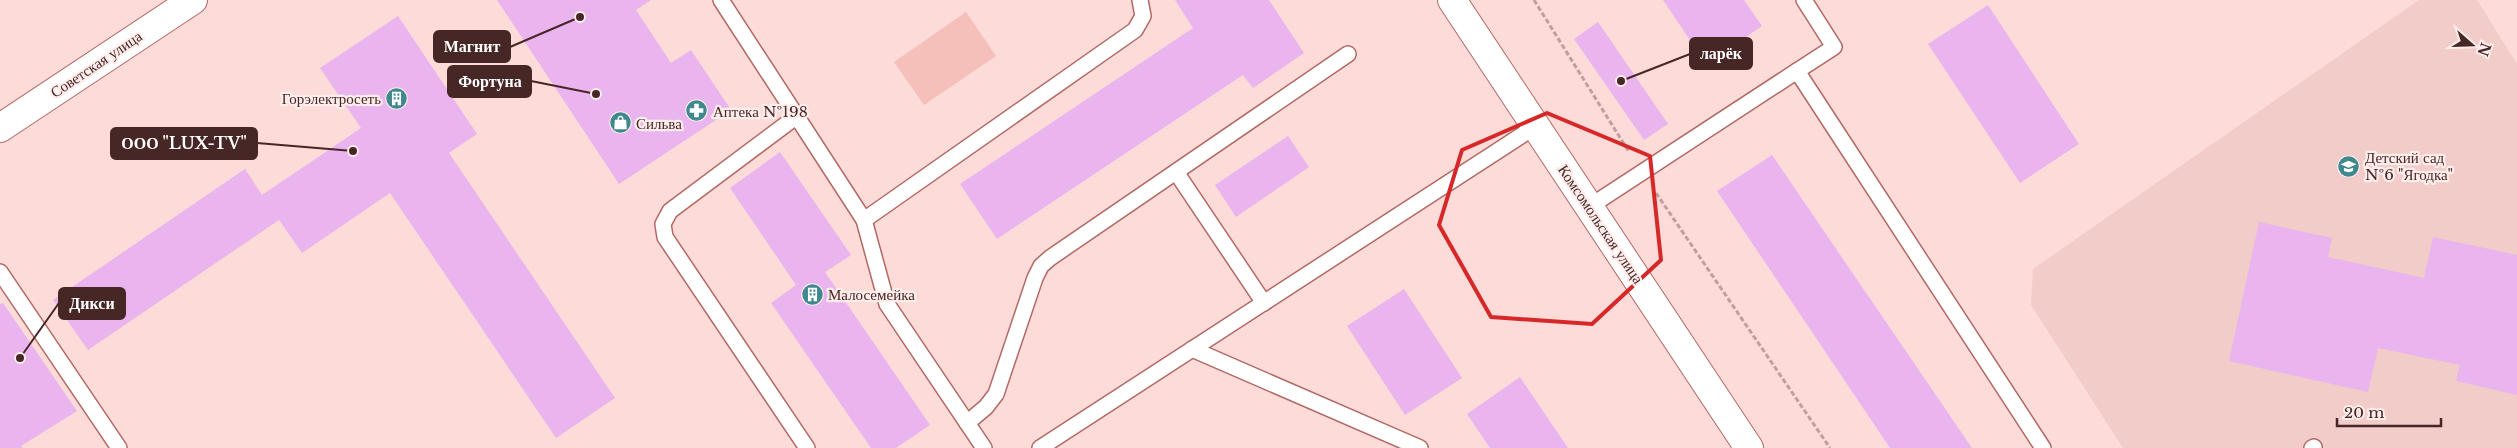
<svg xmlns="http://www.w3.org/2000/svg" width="2517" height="448" font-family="'Libre Baskerville',serif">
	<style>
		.built { fill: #f1ccc8 }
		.green { fill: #f5bfba }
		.building { fill: #eab4ee }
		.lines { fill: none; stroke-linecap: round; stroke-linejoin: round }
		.service-casing { stroke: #b26964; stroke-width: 18 }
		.tertiary-casing { stroke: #b26964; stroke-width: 30 }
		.secondary-casing { stroke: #b26964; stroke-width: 30 }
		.path { stroke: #c09f9c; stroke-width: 3; stroke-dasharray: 5 2.5; stroke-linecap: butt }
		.service { stroke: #fff; stroke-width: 15 }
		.tertiary { stroke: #fff; stroke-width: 28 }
		.secondary { stroke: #fff; stroke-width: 28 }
		.marked { fill: none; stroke: #d62828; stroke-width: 4; stroke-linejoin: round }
		.labels { text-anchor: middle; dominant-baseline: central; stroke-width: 4.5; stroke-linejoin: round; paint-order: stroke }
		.street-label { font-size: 15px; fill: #462725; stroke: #feedeb }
		.poi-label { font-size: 15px; fill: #462725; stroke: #feedeb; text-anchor: start }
		.leader { fill: none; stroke: #462725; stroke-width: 2 }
		.callout-dot { fill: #462725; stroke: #feedeb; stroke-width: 2 }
		.callout { fill: #462725; stroke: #462725; stroke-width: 2 }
		.callout-label { font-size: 16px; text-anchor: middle; font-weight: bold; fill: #fff }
	</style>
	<rect width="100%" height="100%" fill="#fddbd8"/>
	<path class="built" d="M 2419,0 L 2477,0 L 2517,64 L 2517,448 L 2123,448 L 2031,305 L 2033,269 Z"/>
	<path class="green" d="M 966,12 L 996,56 L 924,105 L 894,62 Z"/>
	<g class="building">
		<path d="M 497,0 L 651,0 L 636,10 L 671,63 L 691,50 L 731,110 L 619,184 Z"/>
		<path d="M 1175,0 L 1269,0 L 1304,53 L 1253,88 L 1243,75 L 997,239 L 960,184 L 1193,28 Z"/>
		<path d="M 1663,0 L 1744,0 L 1762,26 L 1706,64 Z"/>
		<path d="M 1988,5 L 2079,144 L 2020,183 L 1928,44 Z"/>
		<path d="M 398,16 L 477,134 L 449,153 L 615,398 L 556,438 L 390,193 L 302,253 L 279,220 L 88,350 L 53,300 L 245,169 L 262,195 L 361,128 L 320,68 Z"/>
		<path d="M 1598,22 L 1668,124 L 1644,140 L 1574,39 Z"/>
		<path d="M 1288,136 L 1309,167 L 1236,217 L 1215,185 Z"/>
		<path d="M 780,152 L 851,255 L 825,272 L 930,425 L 896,448 L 871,448 L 771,303 L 796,285 L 730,188 Z"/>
		<path d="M 1772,155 L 1972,448 L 1890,448 L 1717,191 Z"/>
		<path d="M 2259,222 L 2332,238 L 2328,257 L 2424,278 L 2433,237 L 2517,255 L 2517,395 L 2456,381 L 2460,365 L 2378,348 L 2368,392 L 2229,361 Z"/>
		<path d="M 1404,289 L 1462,378 L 1405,415 L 1347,326 Z"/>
		<path d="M 3,303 L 77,411 L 21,446 L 22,448 L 0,448 L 0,304 Z"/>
		<path d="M 1520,377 L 1568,448 L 1490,448 L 1467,414 Z"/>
	</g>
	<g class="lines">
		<defs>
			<g id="service">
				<path d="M 721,0 L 864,220 L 887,304 L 984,448"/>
				<path d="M 1804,0 L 1834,47 L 1797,71 L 2043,448"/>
				<path d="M 797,116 L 670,211 L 663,224 L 665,237 L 807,448"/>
				<path d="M 1176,172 L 1264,303"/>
				<path d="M 1589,207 L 1797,71"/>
				<path d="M 864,220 L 1135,30 L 1143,16 L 1140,0"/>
				<path d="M 0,272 L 119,448"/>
				<path d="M 1192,349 L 1420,448"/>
				<path d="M 967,423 L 986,407 L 996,394 L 1035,278 L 1041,266 L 1050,258 L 1348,54"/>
				<path d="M 1040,448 L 1536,126"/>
				<path d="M 2312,448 L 2314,447"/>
			</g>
			<path id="tertiary" d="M 0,128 L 193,0"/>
			<path id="secondary" d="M 1452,0 L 1749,448"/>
		</defs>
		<use href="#service" class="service-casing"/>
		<use href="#tertiary" class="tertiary-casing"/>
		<use href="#secondary" class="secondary-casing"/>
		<g class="path">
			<path d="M 1534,0 L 1629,152"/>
			<path d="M 1656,193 L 1830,448"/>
		</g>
		<use href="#service" class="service"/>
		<use href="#tertiary" class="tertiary"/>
		<use href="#secondary" class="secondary"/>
	</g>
	<path class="marked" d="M 1547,113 L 1650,156 L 1661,260 L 1592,324 L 1491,317 L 1439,225 L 1462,150 Z"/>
	<defs>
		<symbol id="building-disc" viewBox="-11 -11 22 22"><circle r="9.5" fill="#40888f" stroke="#feedeb"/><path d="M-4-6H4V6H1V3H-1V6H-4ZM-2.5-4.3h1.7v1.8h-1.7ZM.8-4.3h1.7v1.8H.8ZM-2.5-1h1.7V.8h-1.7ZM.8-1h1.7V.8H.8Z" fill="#fff"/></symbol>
		<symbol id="pharmacy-disc" viewBox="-11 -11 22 22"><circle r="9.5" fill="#40888f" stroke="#feedeb"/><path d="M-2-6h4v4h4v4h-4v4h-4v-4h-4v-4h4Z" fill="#fff"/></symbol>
		<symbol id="shop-disc" viewBox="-11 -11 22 22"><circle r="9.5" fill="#40888f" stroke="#feedeb"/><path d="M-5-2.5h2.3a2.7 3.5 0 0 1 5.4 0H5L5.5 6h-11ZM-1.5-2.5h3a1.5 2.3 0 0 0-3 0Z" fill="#fff"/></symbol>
		<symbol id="school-disc" viewBox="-11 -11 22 22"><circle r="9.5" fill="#40888f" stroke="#feedeb"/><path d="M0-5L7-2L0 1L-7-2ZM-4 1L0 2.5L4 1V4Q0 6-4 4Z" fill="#fff"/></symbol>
	</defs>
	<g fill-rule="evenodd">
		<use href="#building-disc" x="384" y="86" width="25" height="25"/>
		<use href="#pharmacy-disc" x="684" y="98" width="25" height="25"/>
		<use href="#shop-disc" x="608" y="110" width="25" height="25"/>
		<use href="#school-disc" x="2336" y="154" width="25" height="25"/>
		<use href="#building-disc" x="800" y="282" width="25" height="25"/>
	</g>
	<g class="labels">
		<g class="street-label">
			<text transform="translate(96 64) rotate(-34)">Советская улица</text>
			<text transform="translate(1601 224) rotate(56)">Комсомольская улица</text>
		</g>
		<g class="poi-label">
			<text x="381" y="98" text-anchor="end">Горэлектросеть</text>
			<text x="713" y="111">Аптека №198</text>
			<text x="636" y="123">Сильва</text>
			<text x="2365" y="157">Детский сад<tspan x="2365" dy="17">№6 "Ягодка"</tspan></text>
			<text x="828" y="294">Малосемейка</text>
		</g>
	</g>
	<path class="leader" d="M580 17L510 47M1621 81L1690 54M596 94L531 81M353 151L257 143M20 358L59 303"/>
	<g class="callout-dot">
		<circle cx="580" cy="17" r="5"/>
		<circle cx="1621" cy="81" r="5"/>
		<circle cx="596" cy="94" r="5"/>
		<circle cx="353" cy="151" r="5"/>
		<circle cx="20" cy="358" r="5"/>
	</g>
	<g class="callout">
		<rect x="434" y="31" width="76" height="31" rx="5"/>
		<rect x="1690" y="38" width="62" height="31" rx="5"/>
		<rect x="448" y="66" width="83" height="31" rx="5"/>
		<rect x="111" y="128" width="146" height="31" rx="5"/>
		<rect x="59" y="288" width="66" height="31" rx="5"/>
	</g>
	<g class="callout-label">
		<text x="472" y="52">Магнит</text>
		<text x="1721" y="59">ларёк</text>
		<text x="490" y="87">Фортуна</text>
		<text x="184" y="149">ООО "LUX-TV"</text>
		<text x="92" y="309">Дикси</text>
	</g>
	<g transform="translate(2472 45) rotate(110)" stroke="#feedeb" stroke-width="4" paint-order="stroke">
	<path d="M0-4L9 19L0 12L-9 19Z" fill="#462725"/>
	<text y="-8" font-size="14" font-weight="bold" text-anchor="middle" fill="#462725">N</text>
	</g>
	<path d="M2337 418v8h104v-8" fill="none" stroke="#462725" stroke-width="2.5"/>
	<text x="2344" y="418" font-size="15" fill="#462725" stroke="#feedeb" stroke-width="4" paint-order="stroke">20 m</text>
</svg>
